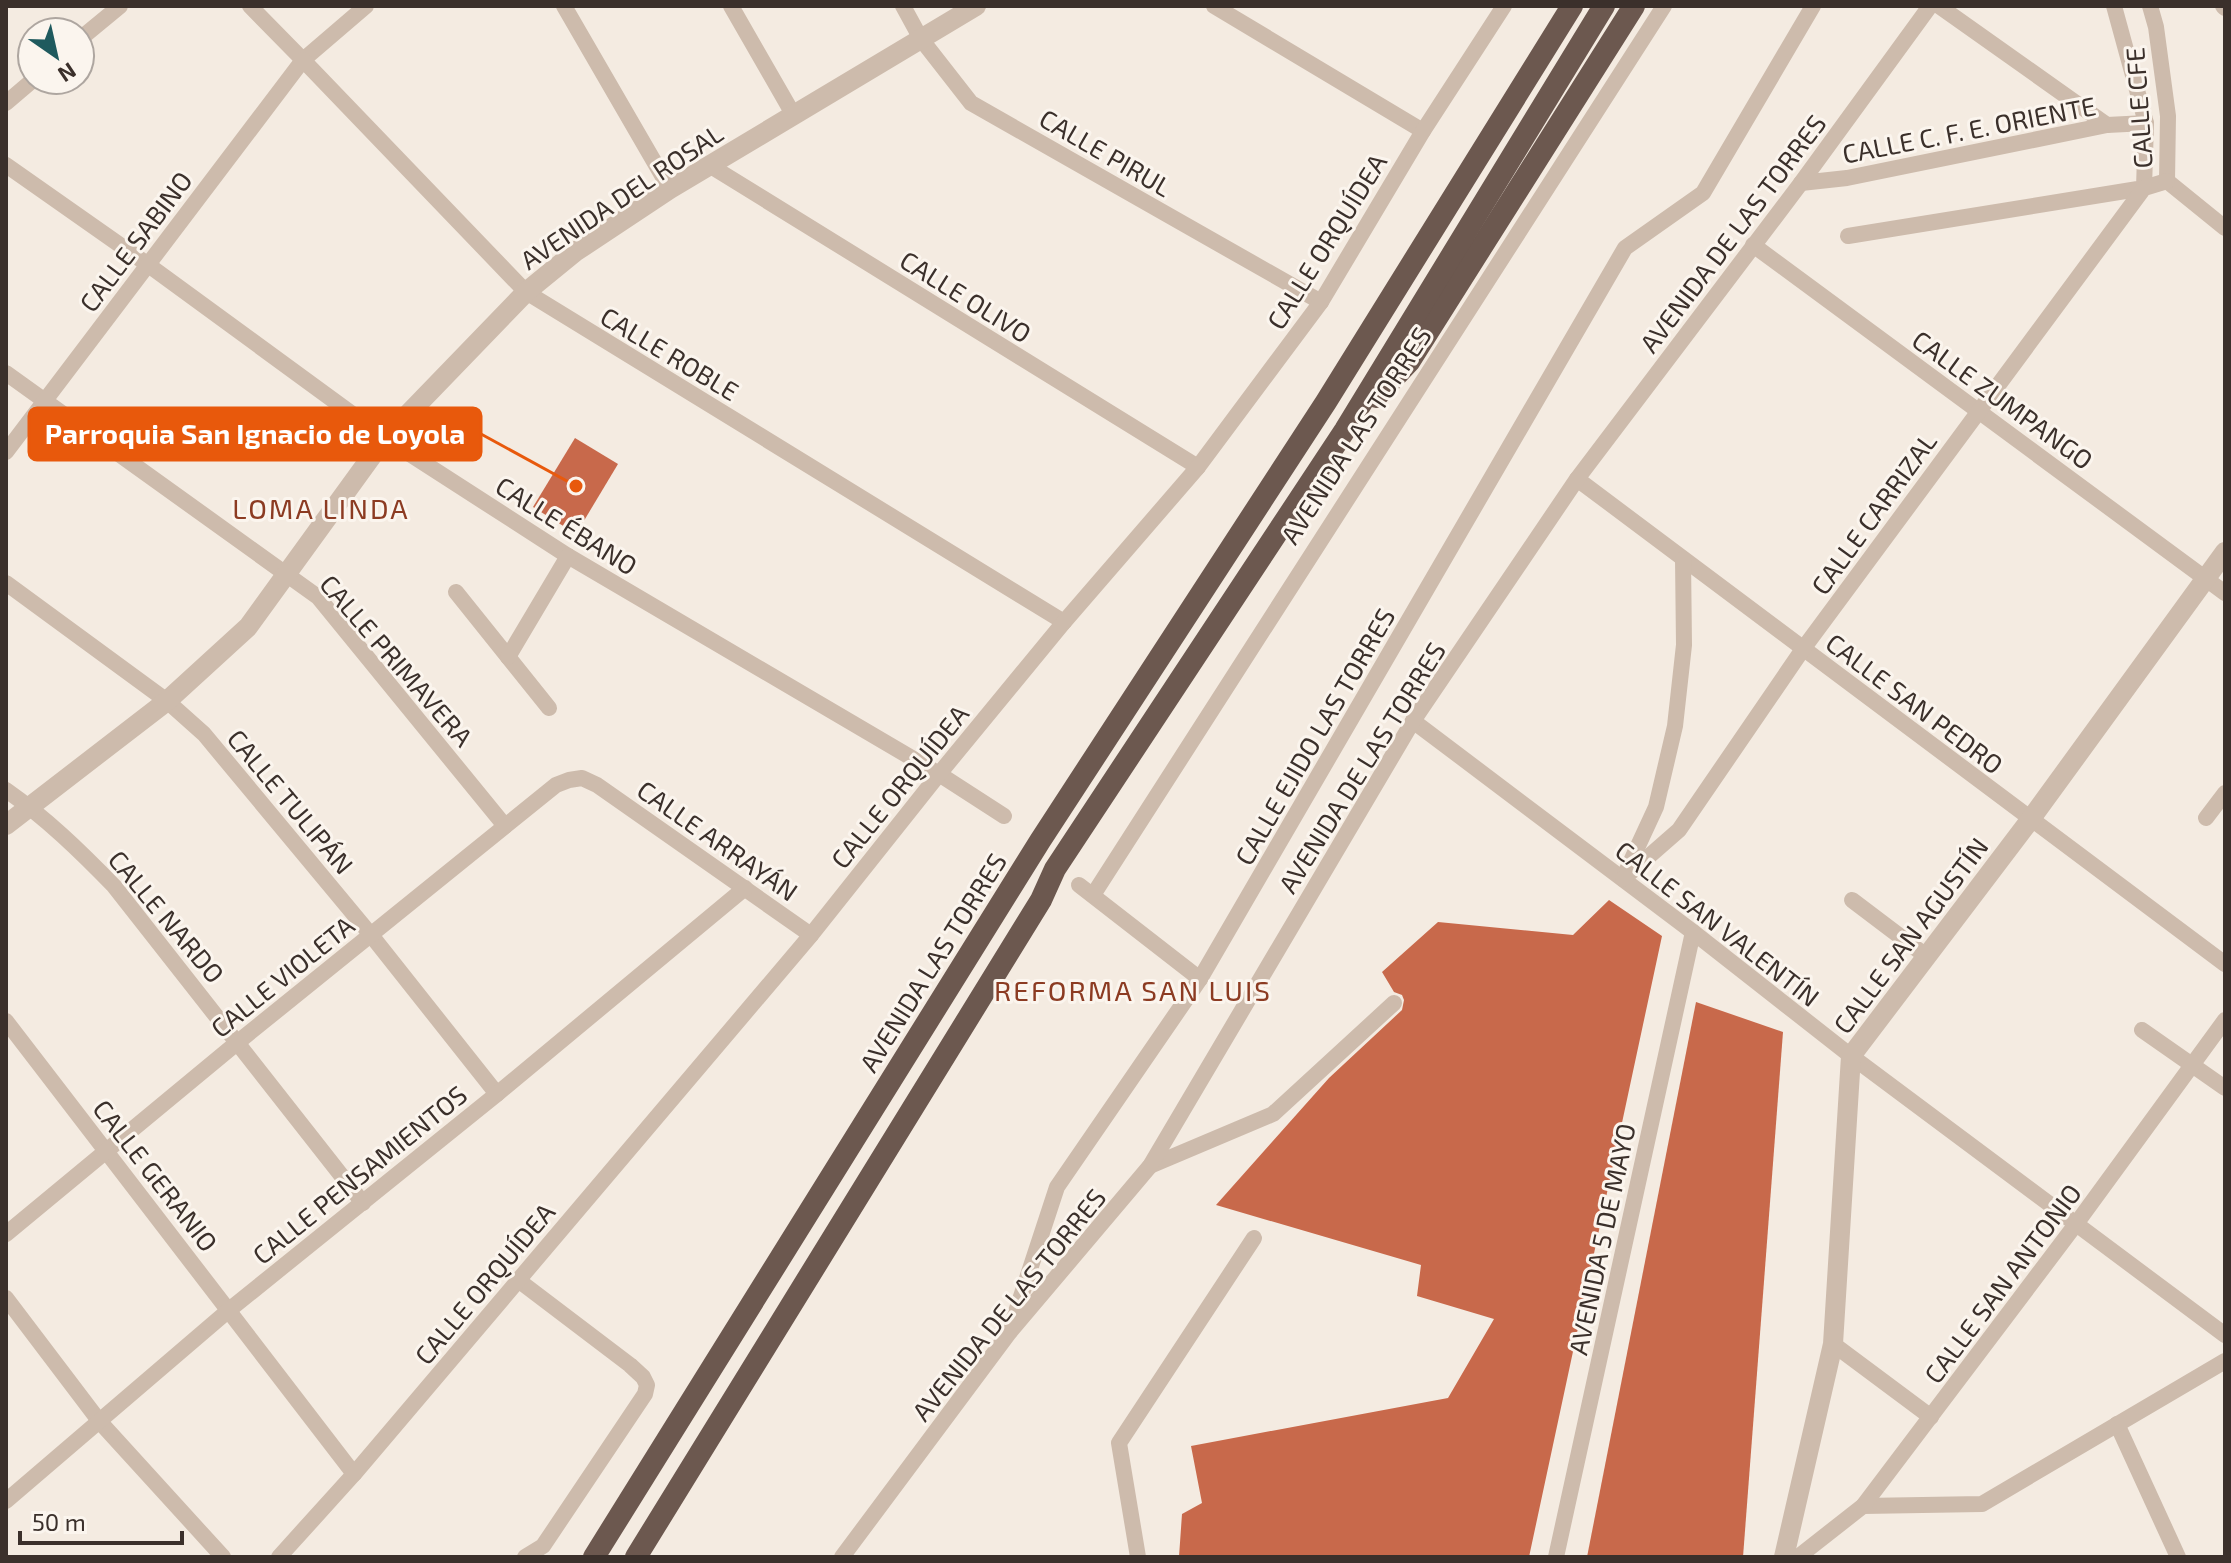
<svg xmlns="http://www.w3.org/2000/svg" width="2231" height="1563" font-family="'Exo 2',sans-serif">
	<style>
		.building { fill: #c8694b }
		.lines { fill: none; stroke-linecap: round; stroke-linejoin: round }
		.minor { stroke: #cdbbac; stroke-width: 16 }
		.tertiary { stroke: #cdbbac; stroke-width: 20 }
		.trunk { stroke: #6c584f; stroke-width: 22 }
		.labels { text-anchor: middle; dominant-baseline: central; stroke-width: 6; stroke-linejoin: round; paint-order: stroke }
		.street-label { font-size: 26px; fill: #3b302b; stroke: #fbf5ee }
		.neighbourhood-label { font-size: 28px; letter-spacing: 2px; fill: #8c3b22; stroke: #fbf5ee }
		.leader { fill: none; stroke: #e8590c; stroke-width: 3 }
		.callout-dot { fill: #e8590c; stroke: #fbf5ee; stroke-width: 3 }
		.callout { fill: #e8590c; stroke: #e8590c; stroke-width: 3 }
		.callout-label { font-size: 28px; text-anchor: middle; font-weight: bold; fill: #fff }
	</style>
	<rect width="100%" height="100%" fill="#f4ebe1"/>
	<g class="building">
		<path d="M 575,438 L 618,464 L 576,534 L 533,507 Z"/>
		<path d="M 1609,900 L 1662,936 L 1529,1557 L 1179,1557 L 1182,1514 L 1202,1503 L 1191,1446 L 1448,1398 L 1494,1319 L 1417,1296 L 1421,1265 L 1216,1205 L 1329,1078 L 1402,1010 L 1404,1000 L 1402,995 L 1394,992 L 1382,972 L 1438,922 L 1573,935 Z"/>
		<path d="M 1696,1002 L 1783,1032 L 1743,1557 L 1587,1557 Z"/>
	</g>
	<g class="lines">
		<g class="minor">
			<path d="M 250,6 L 303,60 L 366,6"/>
			<path d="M 564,6 L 670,189"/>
			<path d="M 731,6 L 793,114"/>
			<path d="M 903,6 L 921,39 L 971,103 L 1321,302"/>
			<path d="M 1214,6 L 1423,131"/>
			<path d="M 1939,6 L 2107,125"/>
			<path d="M 2150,6 L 2156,27 L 2168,116 L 2167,181"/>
			<path d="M 2223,6 L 2225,8"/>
			<path d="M 80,39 L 120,6"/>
			<path d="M 6,103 L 33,80"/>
			<path d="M 6,165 L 147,264 L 385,438 L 568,556 L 939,774 L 1004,816"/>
			<path d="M 709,165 L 1198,467"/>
			<path d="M 2167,181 L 2225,228"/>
			<path d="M 1801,183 L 1847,178 L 2107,125 L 2146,123"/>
			<path d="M 1848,236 L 2144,188 L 2146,123 L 2114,6"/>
			<path d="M 1753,245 L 2225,593"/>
			<path d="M 6,373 L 318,597 L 505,826"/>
			<path d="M 6,452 L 303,60 L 526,292 L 1064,622"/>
			<path d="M 1577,479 L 2225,964"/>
			<path d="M 6,583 L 167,701 L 204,734 L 371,935 L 497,1094"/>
			<path d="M 456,592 L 549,708"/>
			<path d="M 508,657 L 568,556"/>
			<path d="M 1413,721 L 1693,932 L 1851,1056 L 2225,1335"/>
			<path d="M 6,790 C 46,818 80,851 114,886 L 363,1203"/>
			<path d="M 2206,818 L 2225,793"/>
			<path d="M 1625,874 L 1656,807 L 1675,726 L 1684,645 L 1683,559"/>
			<path d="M 1623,879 L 1679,830 L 1803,649 L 2144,188 L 2167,181"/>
			<path d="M 1079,885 L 1200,979"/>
			<path d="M 1093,895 L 1664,6"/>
			<path d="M 1852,900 L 1926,956"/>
			<path d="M 6,1021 L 354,1474"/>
			<path d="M 2142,1030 L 2225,1088"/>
			<path d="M 1150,1166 L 1273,1114 L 1394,1003"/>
			<path d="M 6,1234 L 238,1042 L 556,785 L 569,780 L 582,778 L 597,785 L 811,935"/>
			<path d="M 518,1280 L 630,1365 L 643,1377 L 647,1385 L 645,1394 L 543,1546 L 525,1557"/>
			<path d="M 6,1298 L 100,1422 L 223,1557"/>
			<path d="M 1012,1324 L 1057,1187 L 1200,979 L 1625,248 L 1703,193 L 1813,6"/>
			<path d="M 1833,1344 L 1931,1417"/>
			<path d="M 2117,1424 L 2178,1557"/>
			<path d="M 6,1501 L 229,1310 L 497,1094 L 745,888"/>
			<path d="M 1863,1506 L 1982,1504 L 2225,1361"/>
			<path d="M 279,1557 L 354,1474 L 811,935 L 939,774 L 1064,622 L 1198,467 L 1321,302 L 1423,131 L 1504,6"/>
			<path d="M 842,1557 L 1009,1333 L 1150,1166 L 1413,721 L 1577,479 L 1801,183 L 1930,6"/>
			<path d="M 1138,1557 L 1119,1443 L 1254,1238"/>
			<path d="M 1556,1557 L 1693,932"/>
			<path d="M 1798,1557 L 1863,1506 L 2076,1224 L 2225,1020"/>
		</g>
		<g class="tertiary">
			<path d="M 6,825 L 167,701 L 248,627 L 385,438 L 526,292 L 575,252 L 670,189 L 976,6"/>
			<path d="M 1784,1557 L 1833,1344 L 1851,1056 L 2030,820 L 2225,552"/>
		</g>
		<g class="trunk">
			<path d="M 1376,397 L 1409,362 L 1634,6"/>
			<path d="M 594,1557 L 1040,841 L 1326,402 L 1572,6"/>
			<path d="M 636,1557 L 1041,900 L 1055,869 L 1345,430 L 1604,6"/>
		</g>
	</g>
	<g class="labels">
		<g class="street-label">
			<text transform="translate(2138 108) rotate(-94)">CALLE CFE</text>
			<text transform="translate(1969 129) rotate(-11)">CALLE C. F. E. ORIENTE</text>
			<text transform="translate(1106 152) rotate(30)">CALLE PIRUL</text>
			<text transform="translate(621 196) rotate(-34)">AVENIDA DEL ROSAL</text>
			<text transform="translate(1732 233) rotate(-53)">AVENIDA DE LAS TORRES</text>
			<text transform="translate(135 241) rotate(-53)">CALLE SABINO</text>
			<text transform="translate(1326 241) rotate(-58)">CALLE ORQUÍDEA</text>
			<text transform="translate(966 296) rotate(32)">CALLE OLIVO</text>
			<text transform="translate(670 353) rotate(31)">CALLE ROBLE</text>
			<text transform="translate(2003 399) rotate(36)">CALLE ZUMPANGO</text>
			<text transform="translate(1355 435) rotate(-57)">AVENIDA LAS TORRES</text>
			<text transform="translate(1873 513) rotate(-54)">CALLE CARRIZAL</text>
			<text transform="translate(567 525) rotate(32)">CALLE ÉBANO</text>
			<text transform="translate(397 660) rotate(49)">CALLE PRIMAVERA</text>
			<text transform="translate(1915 703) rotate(37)">CALLE SAN PEDRO</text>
			<text transform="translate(1314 736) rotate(-60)">CALLE EJIDO LAS TORRES</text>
			<text transform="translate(1361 767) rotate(-58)">AVENIDA DE LAS TORRES</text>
			<text transform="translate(899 786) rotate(-51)">CALLE ORQUÍDEA</text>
			<text transform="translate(291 801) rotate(50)">CALLE TULIPÁN</text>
			<text transform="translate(718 840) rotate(35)">CALLE ARRAYÁN</text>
			<text transform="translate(167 916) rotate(50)">CALLE NARDO</text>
			<text transform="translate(1718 923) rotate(38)">CALLE SAN VALENTÍN</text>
			<text transform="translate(1910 935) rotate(-53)">CALLE SAN AGUSTÍN</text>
			<text transform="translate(932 962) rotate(-58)">AVENIDA LAS TORRES</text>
			<text transform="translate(282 976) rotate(-39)">CALLE VIOLETA</text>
			<text transform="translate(359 1174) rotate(-39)">CALLE PENSAMIENTOS</text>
			<text transform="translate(156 1175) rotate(52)">CALLE GERANIO</text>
			<text transform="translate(1601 1239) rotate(-78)">AVENIDA 5 DE MAYO</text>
			<text transform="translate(484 1283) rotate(-50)">CALLE ORQUÍDEA</text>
			<text transform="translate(2002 1283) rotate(-53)">CALLE SAN ANTONIO</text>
			<text transform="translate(1008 1304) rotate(-51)">AVENIDA DE LAS TORRES</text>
		</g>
		<g class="neighbourhood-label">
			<text x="321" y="508">LOMA LINDA</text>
			<text x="1133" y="990">REFORMA SAN LUIS</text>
		</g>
	</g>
	<path class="leader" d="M576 486L481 434"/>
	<circle class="callout-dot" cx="576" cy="486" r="8"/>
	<rect class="callout" x="29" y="408" width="452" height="52" rx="8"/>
	<g class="callout-label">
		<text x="255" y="444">Parroquia San Ignacio de Loyola</text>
	</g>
	<rect width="2231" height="1563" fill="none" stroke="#3b302b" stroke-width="16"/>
	<g transform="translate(56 56) rotate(146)"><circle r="38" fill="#fbf5ee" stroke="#aea6a0" stroke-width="2"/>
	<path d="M0-6L14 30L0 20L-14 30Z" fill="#1f5a5e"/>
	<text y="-12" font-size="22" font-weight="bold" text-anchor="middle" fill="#3b302b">N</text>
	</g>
	<path d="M20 1531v12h162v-12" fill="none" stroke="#3b302b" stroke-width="4"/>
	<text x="32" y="1531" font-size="24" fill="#3b302b" stroke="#fbf5ee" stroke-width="6" paint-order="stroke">50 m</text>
</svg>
